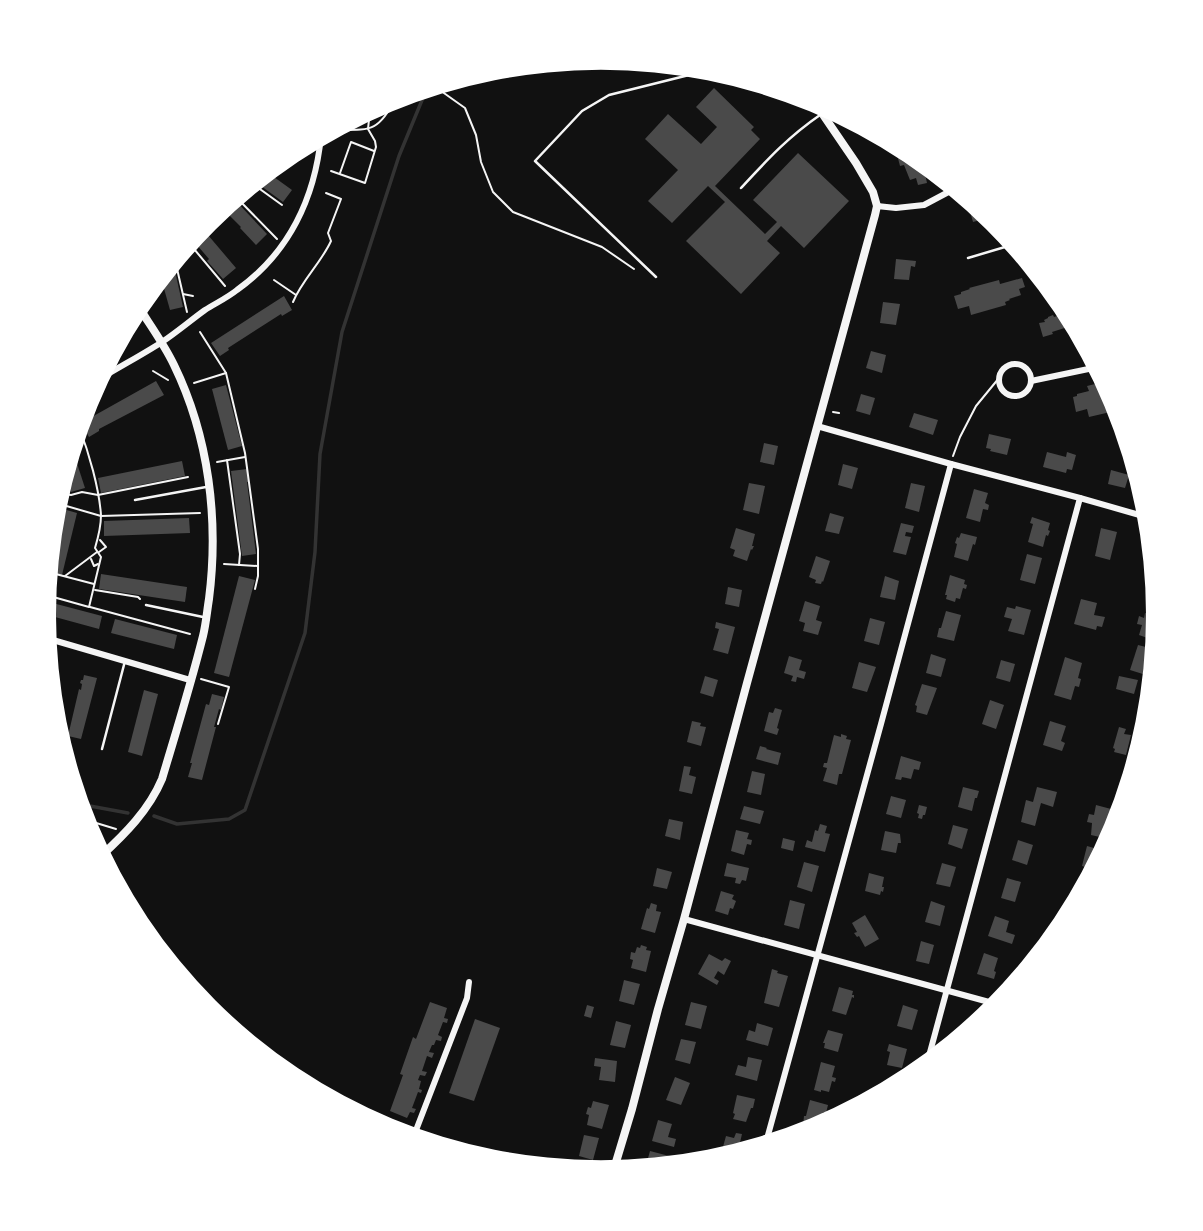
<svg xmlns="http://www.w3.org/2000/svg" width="1203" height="1231" font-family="'Alegreya Sans',sans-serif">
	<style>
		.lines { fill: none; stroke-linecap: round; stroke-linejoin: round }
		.stream { stroke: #333; stroke-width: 3.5 }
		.building { fill: #4a4a4a }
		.path { stroke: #f5f5f5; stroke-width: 2 }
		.service { stroke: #f5f5f5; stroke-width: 2.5 }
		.minor { stroke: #f5f5f5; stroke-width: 6 }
		.tertiary { stroke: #f5f5f5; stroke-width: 8 }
	</style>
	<rect width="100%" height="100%" fill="#111"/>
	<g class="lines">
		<g class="stream">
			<path d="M 79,804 L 128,813"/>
			<path d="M 154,816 L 177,824 L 229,819 L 245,810 L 305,633 L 315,552 L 320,454 L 342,332 L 399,156 L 427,88"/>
		</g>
	</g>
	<g class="building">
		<path d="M 714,88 L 754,127 L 751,130 L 760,139 L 715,186 L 765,234 L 777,222 L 753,200 L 798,153 L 849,201 L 804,248 L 781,226 L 767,241 L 780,253 L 741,294 L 686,241 L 725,202 L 708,186 L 672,223 L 648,201 L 678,170 L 645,139 L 668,114 L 701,144 L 717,127 L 696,107 Z"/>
		<path d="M 894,143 L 912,152 L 922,160 L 927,183 L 918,185 L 916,178 L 910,180 L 904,165 L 900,166 Z"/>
		<path d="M 267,172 L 292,190 L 283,202 L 261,186 L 262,184 L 257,180 Z"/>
		<path d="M 234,199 L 267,234 L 256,245 L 240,228 L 241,227 L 228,214 L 227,215 L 221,209 Z"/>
		<path d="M 977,205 L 993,219 L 995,220 L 989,222 L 988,218 L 973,222 L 969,208 Z"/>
		<path d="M 202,228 L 236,268 L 223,279 L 207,261 L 209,259 L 197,245 L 196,246 L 191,241 Z"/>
		<path d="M 896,259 L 916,261 L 915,267 L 911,266 L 909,280 L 894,279 Z"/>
		<path d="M 173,262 L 183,307 L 170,310 L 161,278 Z"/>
		<path d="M 1022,278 L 1025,287 L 1019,289 L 1021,295 L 1009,299 L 1010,300 L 1005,302 L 1006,305 L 971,315 L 969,306 L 958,309 L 954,296 L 961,294 L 961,292 L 970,289 L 969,288 L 999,280 L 1000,284 Z"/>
		<path d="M 284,296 L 292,310 L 282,316 L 281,314 L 228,348 L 229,350 L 220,356 L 211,343 Z"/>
		<path d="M 883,302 L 900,304 L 896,325 L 880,323 Z"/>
		<path d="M 1068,311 L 1080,334 L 1076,335 L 1074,325 L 1052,332 L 1053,334 L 1043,337 L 1039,323 L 1045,322 L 1044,320 L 1048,318 L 1048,317 L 1053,315 L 1054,317 L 1066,313 L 1065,312 Z"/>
		<path d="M 871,351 L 886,355 L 882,373 L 866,368 Z"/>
		<path d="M 156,381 L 164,395 L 99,429 L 99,431 L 89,437 L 81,423 Z"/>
		<path d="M 1103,382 L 1104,386 L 1108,385 L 1119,410 L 1089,417 L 1087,409 L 1076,412 L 1073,397 L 1077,396 L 1077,394 L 1089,391 L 1087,386 Z"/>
		<path d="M 226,385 L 242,446 L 228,450 L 212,389 Z"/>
		<path d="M 861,394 L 875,398 L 870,415 L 856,411 Z"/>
		<path d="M 914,413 L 938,420 L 933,435 L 909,427 Z"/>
		<path d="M 989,434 L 1011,439 L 1007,455 L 990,451 L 991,449 L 986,448 Z"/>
		<path d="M 764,443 L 778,446 L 774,465 L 760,462 Z"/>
		<path d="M 72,448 L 85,488 L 71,492 L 65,473 Z"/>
		<path d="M 1047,452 L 1066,457 L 1067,452 L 1076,455 L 1072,470 L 1067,469 L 1066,473 L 1043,467 Z"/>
		<path d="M 182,461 L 185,476 L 101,493 L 98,478 Z"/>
		<path d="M 843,464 L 858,468 L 852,489 L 838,485 Z"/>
		<path d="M 247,469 L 249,482 L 247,482 L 256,554 L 242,556 L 231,471 Z"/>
		<path d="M 1111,470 L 1129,475 L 1125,488 L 1108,484 Z"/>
		<path d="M 749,483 L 765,486 L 759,514 L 743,510 Z"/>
		<path d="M 911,483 L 925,486 L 919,512 L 905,508 Z"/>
		<path d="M 974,489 L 988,493 L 985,503 L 989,505 L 988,510 L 983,509 L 980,522 L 966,518 Z"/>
		<path d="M 63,509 L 77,513 L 62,575 L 48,571 Z"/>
		<path d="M 830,513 L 844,517 L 839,534 L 825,531 Z"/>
		<path d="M 1032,517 L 1050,523 L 1048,530 L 1050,531 L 1048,536 L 1046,535 L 1043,547 L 1028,542 L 1033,524 L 1030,523 Z"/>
		<path d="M 189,518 L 190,533 L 104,536 L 104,521 Z"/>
		<path d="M 901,523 L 914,526 L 912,533 L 906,532 L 905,536 L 911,537 L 906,555 L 893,552 Z"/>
		<path d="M 736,528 L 755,534 L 752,546 L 754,546 L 752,550 L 751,549 L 747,561 L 733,556 L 735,550 L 730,548 Z"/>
		<path d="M 1101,528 L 1117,532 L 1110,560 L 1095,556 Z"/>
		<path d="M 961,533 L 977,537 L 975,545 L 973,544 L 968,561 L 954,557 L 957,544 L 955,543 L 957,537 L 959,538 Z"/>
		<path d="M 1027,554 L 1042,558 L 1035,584 L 1020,580 Z"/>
		<path d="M 816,556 L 830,561 L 823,582 L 822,581 L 821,584 L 815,583 L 816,580 L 809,577 Z"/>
		<path d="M 101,574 L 187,587 L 185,602 L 99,589 Z"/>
		<path d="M 950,575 L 965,580 L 964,584 L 967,585 L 966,589 L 963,588 L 960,599 L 956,598 L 955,602 L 946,599 L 947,595 L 945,595 Z"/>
		<path d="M 239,576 L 255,580 L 229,677 L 214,673 Z"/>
		<path d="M 885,576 L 899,581 L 895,600 L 880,597 Z"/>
		<path d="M 728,587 L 742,590 L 739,607 L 725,604 Z"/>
		<path d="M 1081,599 L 1097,603 L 1094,615 L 1105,617 L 1102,627 L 1097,626 L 1096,630 L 1074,624 Z"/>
		<path d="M 45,601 L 102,616 L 99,629 L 44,614 Z"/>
		<path d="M 805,601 L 820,606 L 816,620 L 822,622 L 818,635 L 803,631 L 805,623 L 799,621 Z"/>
		<path d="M 1016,606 L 1031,610 L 1024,635 L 1008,631 L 1012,619 L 1004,617 L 1007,607 L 1015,609 Z"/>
		<path d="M 946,611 L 961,615 L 954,641 L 937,637 L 939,628 L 941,628 Z"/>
		<path d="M 1145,613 L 1153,616 L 1151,621 L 1158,623 L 1153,640 L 1139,635 L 1142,625 L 1137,624 L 1139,616 L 1144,618 Z"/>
		<path d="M 870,618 L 885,622 L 879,645 L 864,641 Z"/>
		<path d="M 115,619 L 177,635 L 174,649 L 111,633 Z"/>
		<path d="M 716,622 L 735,627 L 728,654 L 713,650 L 719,629 L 715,628 Z"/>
		<path d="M 1138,645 L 1154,649 L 1146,675 L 1130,670 Z"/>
		<path d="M 931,654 L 946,659 L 941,677 L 926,673 Z"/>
		<path d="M 789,656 L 802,660 L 799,670 L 806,672 L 804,679 L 797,677 L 796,682 L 791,681 L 793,676 L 784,673 Z"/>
		<path d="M 1065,657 L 1082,663 L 1078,678 L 1081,679 L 1079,687 L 1075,686 L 1071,700 L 1054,695 Z"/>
		<path d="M 1001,660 L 1015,664 L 1010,682 L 996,678 Z"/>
		<path d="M 859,662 L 876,667 L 867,692 L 852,688 Z"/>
		<path d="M 84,675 L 97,678 L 81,739 L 68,736 L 79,689 L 81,690 L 82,684 L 80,683 L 81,680 L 83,680 Z"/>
		<path d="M 705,676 L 718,680 L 713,697 L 700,693 Z"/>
		<path d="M 1119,676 L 1138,680 L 1134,694 L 1116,689 Z"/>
		<path d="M 922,684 L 937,688 L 927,715 L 916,712 L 917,706 L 915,705 Z"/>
		<path d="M 144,690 L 158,694 L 142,756 L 128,752 Z"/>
		<path d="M 212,694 L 224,697 L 221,710 L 219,709 L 214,727 L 216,727 L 202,780 L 188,777 L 192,763 L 190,763 L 206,704 L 209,705 Z"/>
		<path d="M 990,700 L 1004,705 L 996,729 L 982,724 Z"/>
		<path d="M 775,708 L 782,710 L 777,728 L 779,729 L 777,735 L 764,731 L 769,712 L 773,713 Z"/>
		<path d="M 692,721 L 701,723 L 700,726 L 706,727 L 701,746 L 687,742 Z"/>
		<path d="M 1050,721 L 1066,726 L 1061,741 L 1065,743 L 1062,751 L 1043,745 Z"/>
		<path d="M 1119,727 L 1126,729 L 1124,734 L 1131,735 L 1126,755 L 1114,752 L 1115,749 L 1113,748 Z"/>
		<path d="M 841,734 L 847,736 L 846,739 L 851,740 L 842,774 L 839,774 L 837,785 L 823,781 L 827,768 L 823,767 L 824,763 L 827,763 L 834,735 L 841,737 Z"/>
		<path d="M 760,746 L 767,748 L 766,749 L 781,753 L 778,765 L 756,759 Z"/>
		<path d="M 901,756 L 921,762 L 919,770 L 914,769 L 911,779 L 902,777 L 901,780 L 895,779 Z"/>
		<path d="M 684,766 L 691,767 L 689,775 L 696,777 L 692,794 L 679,791 Z"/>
		<path d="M 752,771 L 765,774 L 761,795 L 747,792 Z"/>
		<path d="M 963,787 L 979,791 L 977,798 L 975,798 L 972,811 L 958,807 Z"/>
		<path d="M 1037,787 L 1057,792 L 1053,807 L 1041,803 L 1035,826 L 1021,822 L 1026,800 L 1033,802 Z"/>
		<path d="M 891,796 L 906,800 L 901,818 L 886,814 Z"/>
		<path d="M 919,805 L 927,807 L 925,815 L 923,815 L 922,819 L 918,818 L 919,814 L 917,813 Z"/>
		<path d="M 1096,805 L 1111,809 L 1107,830 L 1105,830 L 1104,838 L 1091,835 L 1092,823 L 1087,822 L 1089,814 L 1094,815 Z"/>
		<path d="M 744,806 L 764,811 L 760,824 L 740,819 Z"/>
		<path d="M 669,819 L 683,822 L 680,840 L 665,836 Z"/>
		<path d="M 820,824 L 827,826 L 825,833 L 830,834 L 825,852 L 805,847 L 807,840 L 812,842 L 815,830 L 818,831 Z"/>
		<path d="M 953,825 L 968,829 L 962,849 L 948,844 Z"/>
		<path d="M 736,830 L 749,833 L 747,839 L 752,840 L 751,845 L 747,844 L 744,855 L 731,851 Z"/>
		<path d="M 885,831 L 900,834 L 901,843 L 898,843 L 896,853 L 881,850 Z"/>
		<path d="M 783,838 L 795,841 L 793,851 L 781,848 Z"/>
		<path d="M 1018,840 L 1033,845 L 1027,865 L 1012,860 Z"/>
		<path d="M 1087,846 L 1101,850 L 1095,870 L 1082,866 Z"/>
		<path d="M 804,862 L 819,866 L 812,892 L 797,887 Z"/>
		<path d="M 727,863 L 749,868 L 746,881 L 742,880 L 740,884 L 735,883 L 736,878 L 724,876 Z"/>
		<path d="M 942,863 L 956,867 L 950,887 L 936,884 Z"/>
		<path d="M 657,868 L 672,872 L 667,889 L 653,886 Z"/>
		<path d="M 869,873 L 884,877 L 882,887 L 884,887 L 883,892 L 881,891 L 880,895 L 865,891 Z"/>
		<path d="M 1007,878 L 1021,882 L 1015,902 L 1001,898 Z"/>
		<path d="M 1077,883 L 1086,886 L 1076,905 L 1071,903 Z"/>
		<path d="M 721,891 L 734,895 L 732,899 L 736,901 L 733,909 L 730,908 L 728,915 L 715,911 Z"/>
		<path d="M 790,900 L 805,904 L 799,929 L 784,925 Z"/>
		<path d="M 931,901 L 945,906 L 940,926 L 925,922 Z"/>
		<path d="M 651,903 L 657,905 L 656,911 L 661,912 L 655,933 L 641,929 L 647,908 L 649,909 Z"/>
		<path d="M 865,915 L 879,939 L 865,947 L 859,936 L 857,937 L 854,933 L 857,932 L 852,923 Z"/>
		<path d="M 995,916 L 1009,921 L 1006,932 L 1015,935 L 1012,944 L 988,936 Z"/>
		<path d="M 921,941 L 934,945 L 929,964 L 916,961 Z"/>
		<path d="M 641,945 L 647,947 L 646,950 L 651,951 L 646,972 L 631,968 L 633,960 L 630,959 L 631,952 L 635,953 L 637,947 L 640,948 Z"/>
		<path d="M 984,953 L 998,958 L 994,971 L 996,972 L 994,979 L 977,974 Z"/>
		<path d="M 709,954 L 722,961 L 725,958 L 731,961 L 724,975 L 718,971 L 714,978 L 719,981 L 717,985 L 698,974 Z"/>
		<path d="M 772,969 L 778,971 L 777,973 L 788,976 L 779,1007 L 764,1003 Z"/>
		<path d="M 624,980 L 640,984 L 634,1005 L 619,1001 Z"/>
		<path d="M 839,987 L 853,991 L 852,995 L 854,995 L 854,998 L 852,997 L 846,1015 L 832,1011 Z"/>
		<path d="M 430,1002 L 447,1008 L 444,1018 L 448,1019 L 447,1023 L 443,1022 L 438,1035 L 442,1037 L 441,1041 L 436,1040 L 434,1045 L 432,1045 L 429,1052 L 434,1053 L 432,1058 L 427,1056 L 422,1071 L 427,1072 L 425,1076 L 420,1075 L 418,1080 L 421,1081 L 419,1089 L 422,1090 L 421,1093 L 418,1092 L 412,1108 L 416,1109 L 414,1113 L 410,1112 L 407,1118 L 390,1111 L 403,1075 L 400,1074 L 413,1037 L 416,1039 Z"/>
		<path d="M 691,1002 L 707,1006 L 701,1029 L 685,1025 Z"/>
		<path d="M 587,1005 L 594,1007 L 591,1018 L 584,1016 Z"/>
		<path d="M 903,1005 L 918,1010 L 912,1030 L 897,1026 Z"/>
		<path d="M 475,1019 L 500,1028 L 474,1101 L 449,1093 Z"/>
		<path d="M 616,1021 L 631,1025 L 625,1048 L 610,1045 Z"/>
		<path d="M 757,1023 L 773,1028 L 768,1046 L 746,1040 L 749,1030 L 755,1032 Z"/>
		<path d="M 828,1030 L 843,1034 L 838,1052 L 824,1048 L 825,1043 L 823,1043 Z"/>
		<path d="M 681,1039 L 696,1042 L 690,1064 L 675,1060 Z"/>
		<path d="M 889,1044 L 907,1049 L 902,1068 L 887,1065 L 890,1052 L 887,1051 Z"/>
		<path d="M 748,1057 L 762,1060 L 757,1081 L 735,1075 L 738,1065 L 746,1067 Z"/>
		<path d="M 595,1058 L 617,1061 L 615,1082 L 599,1080 L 601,1067 L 594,1066 Z"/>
		<path d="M 821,1062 L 835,1066 L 832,1077 L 836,1078 L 835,1082 L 832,1081 L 829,1092 L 821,1090 L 821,1092 L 814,1090 Z"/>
		<path d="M 675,1077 L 690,1083 L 681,1105 L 666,1100 Z"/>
		<path d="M 883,1083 L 898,1086 L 869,1102 L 873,1087 L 881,1089 Z"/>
		<path d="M 737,1095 L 755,1099 L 753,1108 L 751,1108 L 746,1122 L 733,1119 L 735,1114 L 733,1113 Z"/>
		<path d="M 810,1100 L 828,1105 L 826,1113 L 823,1112 L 821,1120 L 825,1121 L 823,1126 L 819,1126 L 817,1130 L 803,1126 L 804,1116 L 806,1116 Z"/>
		<path d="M 593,1101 L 609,1105 L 602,1129 L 587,1125 L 589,1115 L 586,1114 L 588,1107 L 591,1108 Z"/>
		<path d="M 658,1120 L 672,1124 L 668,1137 L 676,1139 L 674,1147 L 652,1141 Z"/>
		<path d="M 736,1133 L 742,1134 L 739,1147 L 742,1148 L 741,1153 L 730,1157 L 721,1154 L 726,1136 L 734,1138 Z"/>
		<path d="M 584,1135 L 599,1138 L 593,1160 L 579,1156 Z"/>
		<path d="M 650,1151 L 673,1157 L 670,1165 L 663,1163 L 662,1167 L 645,1169 Z"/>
	</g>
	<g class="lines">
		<g class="path">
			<path d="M 434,86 L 465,108 L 476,135 L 481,162 L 493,192 L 513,212 L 602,247 L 634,269"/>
			<path d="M 336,130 C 375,130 376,131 397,98"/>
			<path d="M 331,171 L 365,183 L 376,147 L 375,141 L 368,129 L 370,110"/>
			<path d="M 340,173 L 351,142 L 374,151"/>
			<path d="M 253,184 L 282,205"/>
			<path d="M 236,197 L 277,239"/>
			<path d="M 189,243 L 225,286"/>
			<path d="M 175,260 L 187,312"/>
			<path d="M 274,280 L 296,295"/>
			<path d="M 183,294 L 193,296"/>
			<path d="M 293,302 C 302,280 321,263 331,241 L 328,233 L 341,199 L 326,193"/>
			<path d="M 200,332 L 226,373 L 245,453 L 258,549 L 258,576 L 255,589"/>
			<path d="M 153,371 L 168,380"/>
			<path d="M 194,383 L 226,373"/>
			<path d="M 833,412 L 839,413"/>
			<path d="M 953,456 L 960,437 L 976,406 L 999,378"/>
			<path d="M 227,460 L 240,554 L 239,565"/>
			<path d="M 217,462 L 245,457"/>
			<path d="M 65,494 L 71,495 L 82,492 L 98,495 L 188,477"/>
			<path d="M 56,503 L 101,516 L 200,513"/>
			<path d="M 51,538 L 61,504 L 66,492 L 63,479"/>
			<path d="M 99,552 L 106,547 L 100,540"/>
			<path d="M 91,559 L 94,566 L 98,564"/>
			<path d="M 224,564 L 258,566"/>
			<path d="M 48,572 L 94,584"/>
			<path d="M 65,576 L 97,552"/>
			<path d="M 95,590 L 138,597 L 140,599"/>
			<path d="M 46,595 L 89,607 L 101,557 L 95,548 C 98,538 101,526 101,515 C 99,488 89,453 79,427"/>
			<path d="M 90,607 L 190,634"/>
			<path d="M 201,679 L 229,687 L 218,724"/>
			<path d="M 83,819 L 116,829"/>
		</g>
		<g class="service">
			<path d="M 741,188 C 767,160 788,137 820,115"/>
			<path d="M 968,258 L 1015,244"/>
			<path d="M 656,277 L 535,161 L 582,111 L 609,95 L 713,69"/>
			<path d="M 135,500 L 206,487"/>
			<path d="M 146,605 L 203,617"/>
			<path d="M 102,749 L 125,661"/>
		</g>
		<g class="minor">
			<path d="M 877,206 L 896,208 L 924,205 L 956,188"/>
			<circle cx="1015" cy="380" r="16"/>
			<path d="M 98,380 C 119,367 142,355 162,342 C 177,332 191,320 205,310 C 216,303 227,298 237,290 C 289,253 315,198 321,136"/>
			<path d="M 1031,381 L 1098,367"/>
			<path d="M 817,426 L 951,464 L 1080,498 L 1150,518"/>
			<path d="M 46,638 L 190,680"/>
			<path d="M 684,919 L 1000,1005"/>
			<path d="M 926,1067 L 1080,498"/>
			<path d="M 413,1138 L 467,998 L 469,982"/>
			<path d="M 765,1146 L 881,724 L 951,464"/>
		</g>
		<g class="tertiary">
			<path d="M 101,856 C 125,834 149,810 162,779 C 176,732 191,684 203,636 C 206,624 207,611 209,599 C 219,520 209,437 174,365 C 164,344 150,325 138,306"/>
			<path d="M 613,1172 L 632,1109 L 658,1009 L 684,919 L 747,683 L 875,215 L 877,206 L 873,192 L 856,163 L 813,100"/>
		</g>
	</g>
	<path d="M0 0H1203V1231H0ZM56 615a545 545 0 1 1 1090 0a545 545 0 1 1-1090 0Z" fill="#fff" fill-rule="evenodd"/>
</svg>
